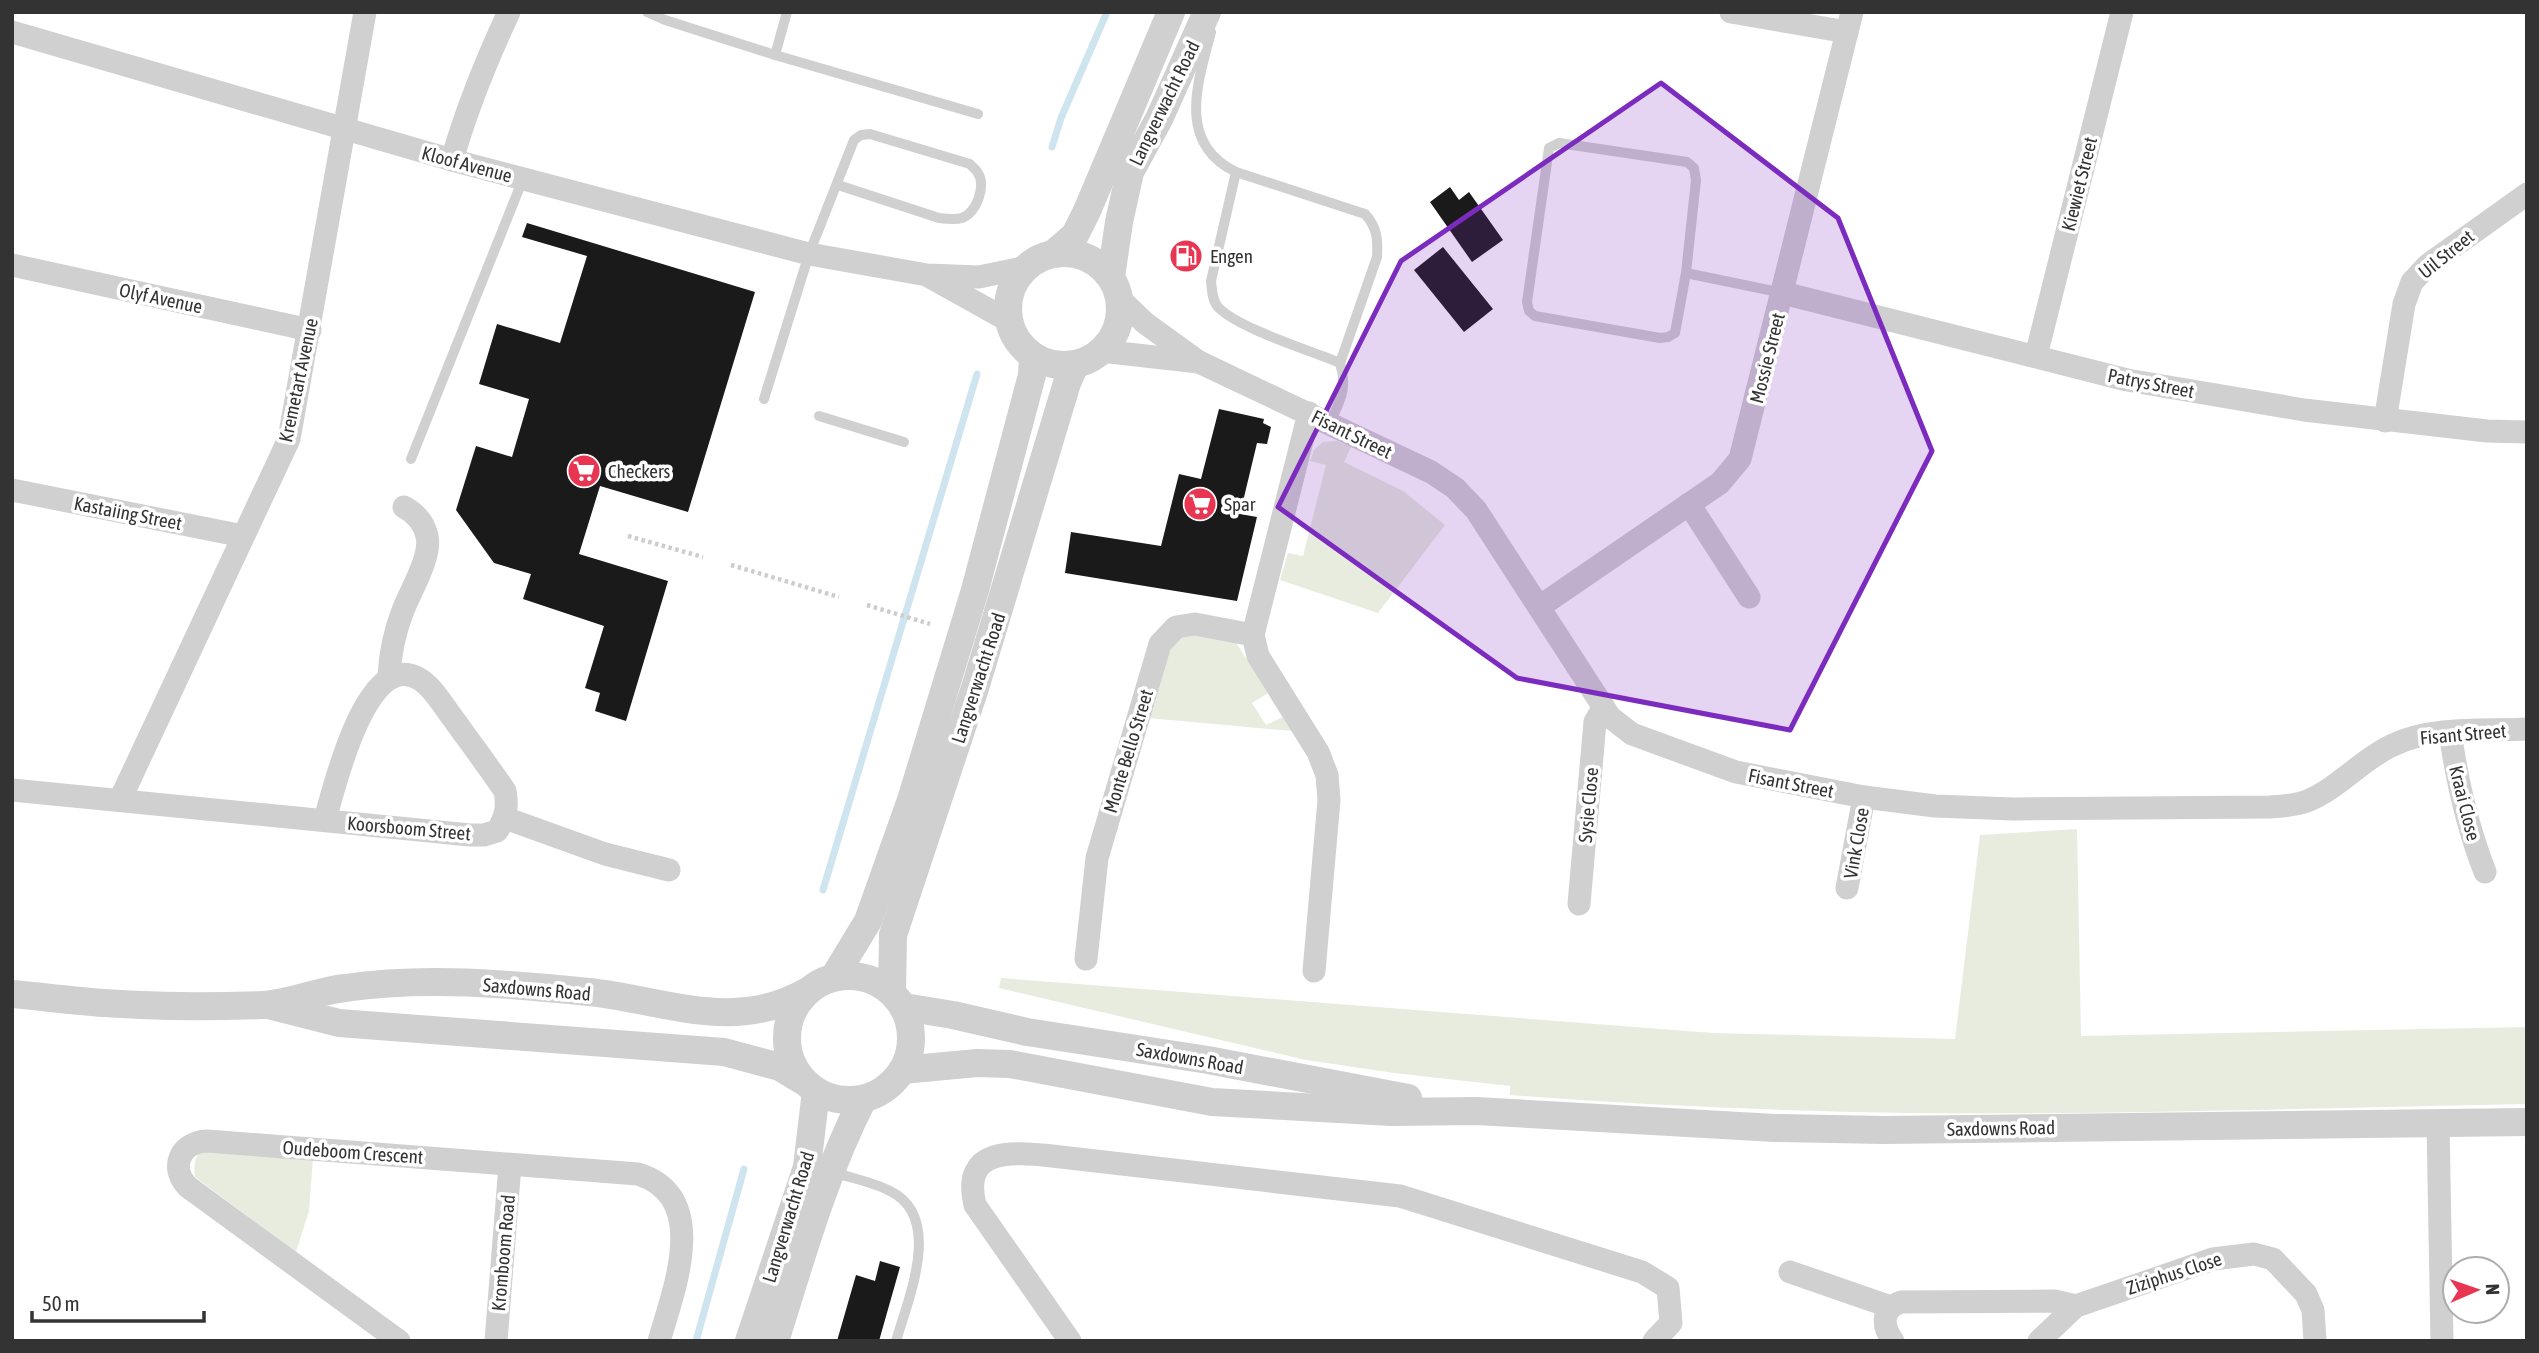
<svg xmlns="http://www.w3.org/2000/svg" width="2539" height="1353" font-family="'Asap Condensed',sans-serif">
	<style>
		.green { fill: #e7ecdf }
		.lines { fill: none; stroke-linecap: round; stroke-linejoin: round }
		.stream { stroke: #cee4ee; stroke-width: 7 }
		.building { fill: #1a1a1a }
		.path { stroke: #cdcdcd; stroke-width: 4.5; stroke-dasharray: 3.5 3.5; stroke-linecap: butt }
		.service { stroke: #d0d0d0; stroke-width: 10 }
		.minor { stroke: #d0d0d0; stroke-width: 23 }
		.tertiary { stroke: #d0d0d0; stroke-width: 28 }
		.marked { fill: #7b2cbf; fill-opacity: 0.2; stroke: #7b2cbf; stroke-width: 5; stroke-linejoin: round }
		.labels { text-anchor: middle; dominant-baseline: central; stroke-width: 7; stroke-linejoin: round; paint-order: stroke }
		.street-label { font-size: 19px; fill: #333; stroke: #fff }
		.poi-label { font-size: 19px; fill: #333; stroke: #fff; text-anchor: start }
	</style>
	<rect width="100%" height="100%" fill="#fff"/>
	<g class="green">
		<path d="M 1337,441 L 1351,447 L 1344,462 L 1403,491 L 1445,525 L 1378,613 L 1280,580 L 1288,553 L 1303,556 L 1326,465 L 1310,461 L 1314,450 L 1323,442 Z"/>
		<path d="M 1187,634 L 1235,641 L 1268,693 L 1252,703 L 1266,725 L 1283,717 L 1292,731 L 1148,718 C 1157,690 1160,649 1187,634 Z"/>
		<path d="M 2077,829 L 2081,1036 L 2527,1027 L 2527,1104 C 2320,1108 2113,1115 1907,1113 C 1774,1111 1642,1105 1510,1095 L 1510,1086 L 1394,1073 L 1306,1060 L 999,988 L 1001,978 L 1713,1033 L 1955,1039 L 1980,835 Z"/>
		<path d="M 211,1149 L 313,1158 L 309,1211 L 296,1252 L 195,1177 C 194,1167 194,1161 199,1152 Z"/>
	</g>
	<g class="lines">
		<g class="stream">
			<path d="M 1052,147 L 1061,118 L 1107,12"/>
			<path d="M 823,890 L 977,374"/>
			<path d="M 696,1341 L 744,1169"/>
		</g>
	</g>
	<g class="building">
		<path d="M 1450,187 L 1459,200 L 1469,192 L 1503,240 L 1472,262 L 1430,202 Z"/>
		<path d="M 527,223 L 755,292 L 688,512 L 600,486 L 579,554 L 668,581 L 626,721 L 595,711 L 600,693 L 585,688 L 604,626 L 523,599 L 531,574 L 494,563 L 456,510 L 476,446 L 512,457 L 529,399 L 479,384 L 497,324 L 560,343 L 587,256 L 522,237 Z"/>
		<path d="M 1443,247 L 1493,309 L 1464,332 L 1414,270 Z"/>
		<path d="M 1219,409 L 1264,419 L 1263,423 L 1271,427 L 1267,444 L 1257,443 L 1240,514 L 1257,517 L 1237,601 L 1065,573 L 1071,532 L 1161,546 L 1179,474 L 1201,479 Z"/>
		<path d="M 880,1261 L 900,1267 L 879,1341 L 837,1341 L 856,1275 L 875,1281 Z"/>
	</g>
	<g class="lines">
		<g class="path">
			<path d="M 628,536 L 703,557"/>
			<path d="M 731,565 L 839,597"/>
			<path d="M 867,605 L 930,624"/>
		</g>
		<g class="service">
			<path d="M 647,12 L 665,20 L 775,55 L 978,114"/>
			<path d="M 1211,32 C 1198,82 1176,143 1236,172 L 1365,214 C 1377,227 1378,239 1377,257 L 1340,363 C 1348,389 1340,400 1330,423"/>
			<path d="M 775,55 L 787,12"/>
			<path d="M 1236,172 L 1211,281 C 1212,290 1212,300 1218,307 C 1237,328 1312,351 1340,363"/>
			<path d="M 1686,273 L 1696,180 L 1694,168 L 1687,162 L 1559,143 L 1549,148 L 1527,302 L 1529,311 L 1535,316 L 1660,338 L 1668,337 L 1675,333 L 1686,273 L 1783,293"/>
			<path d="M 764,399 L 809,254 L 854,140 L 861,135 L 870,134 L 970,164 C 972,167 976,169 978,173 C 986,186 977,212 962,218 C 955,220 947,219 939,218 L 838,185"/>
			<path d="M 819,416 L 904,442"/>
			<path d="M 411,459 L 523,179"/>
			<path d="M 833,1172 C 851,1178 873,1182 890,1191 C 944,1217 908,1299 896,1341"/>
		</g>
		<g class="minor">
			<path d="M 1731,12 L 1847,32"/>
			<path d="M 12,32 L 459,162 L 809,254 L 927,275 L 979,277 L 1027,267"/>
			<path d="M 452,160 C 467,108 486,61 509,12"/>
			<path d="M 12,265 L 310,330"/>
			<path d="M 930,277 L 1009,321"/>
			<path d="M 1783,293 L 2127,380 L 2304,410 L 2487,431 L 2527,432"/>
			<path d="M 1119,298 L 1145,323 L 1199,362 L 1431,472 L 1455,488 L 1476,510 L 1610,717 L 1632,734 L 1736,772 L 1864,797 L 1935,806 L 2013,809 L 2270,807 C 2282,806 2295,806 2307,801 C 2339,788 2362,759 2393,745 C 2433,726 2484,731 2527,729"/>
			<path d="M 1101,351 L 1199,362"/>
			<path d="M 2036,356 L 2122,12"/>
			<path d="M 1309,413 L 1253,635 L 1258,656 L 1318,752 L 1327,775 L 1329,800 L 1314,971"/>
			<path d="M 2385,421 L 2404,304 L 2412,282 L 2429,264 L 2527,194"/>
			<path d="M 12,490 L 243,536"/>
			<path d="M 1689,504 L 1749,597"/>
			<path d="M 1539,607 L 1720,483 L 1740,459 L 1852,12"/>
			<path d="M 389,677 C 390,655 394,634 402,613 C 409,593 432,557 427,536 C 424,523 415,513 404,507"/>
			<path d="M 2450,732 C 2457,781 2467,826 2485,872"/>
			<path d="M 12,790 L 470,835 L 484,835 L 497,831 C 506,817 508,807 505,791 C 488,766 470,742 452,717 C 443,705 434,689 421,680 C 368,644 334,787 325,820"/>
			<path d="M 120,800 L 289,439 L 365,12"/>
			<path d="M 505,818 L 605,854 L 669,870"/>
			<path d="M 1847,888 L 1864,797"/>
			<path d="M 1579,904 L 1595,722 L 1603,708"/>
			<path d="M 1086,959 L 1097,858 L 1160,644 L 1176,627 L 1195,624 L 1253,635"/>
			<path d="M 2438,1123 L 2442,1341"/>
			<path d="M 1790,1272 L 1891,1307"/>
			<path d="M 399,1341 L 188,1187 C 169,1168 180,1142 207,1141 L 638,1174 C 711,1197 674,1289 659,1341"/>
			<path d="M 496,1341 L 510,1165"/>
			<path d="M 1070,1341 L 975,1205 C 961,1147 1012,1152 1052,1156 L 1400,1196 L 1642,1272 L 1668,1288 L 1671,1323 L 1654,1341"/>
			<path d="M 1893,1341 C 1882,1326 1881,1309 1901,1302 L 2055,1301 L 2076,1306"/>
			<path d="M 2039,1341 L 2076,1306 L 2213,1259 L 2254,1254 L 2273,1259 L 2306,1294 L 2313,1310 L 2315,1341"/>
		</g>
		<g class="tertiary">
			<circle cx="1064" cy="309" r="56"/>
			<path d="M 1053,254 L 1075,235 L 1087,211 L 1171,12"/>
			<path d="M 1111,277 L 1119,222 L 1130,172 L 1159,119 L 1207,12"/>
			<circle cx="849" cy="1038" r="62"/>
			<path d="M 834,977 L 868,921 L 911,800 L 975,590 L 1032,375 L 1033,356"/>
			<path d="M 892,992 L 893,935 L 975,688 L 1067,383 L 1075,365"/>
			<path d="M 12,994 C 35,996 58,999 81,1001 C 140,1007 202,1007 262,1005 C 289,1004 317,991 345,988 C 426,976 508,984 589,992 C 664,1000 734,1033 806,992"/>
			<path d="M 272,1006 L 339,1023 L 724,1052 L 780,1067 L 803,1081"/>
			<path d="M 904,1007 L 953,1015 L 1027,1032 L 1208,1060 L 1408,1098"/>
			<path d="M 902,1070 L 977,1063 L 1010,1064 L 1212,1102 L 1392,1112 L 1476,1111 L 1775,1128 L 1885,1130 L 2527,1122"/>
			<path d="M 749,1341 L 807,1167 L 816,1091"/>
			<path d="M 775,1341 C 801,1259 824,1175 863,1099"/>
		</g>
	</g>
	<path class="marked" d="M 1661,83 L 1838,218 L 1932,451 L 1790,730 L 1517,678 L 1278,507 L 1401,261 Z"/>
	<defs>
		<symbol id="fuel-disc" viewBox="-11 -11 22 22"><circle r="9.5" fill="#e83652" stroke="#fff"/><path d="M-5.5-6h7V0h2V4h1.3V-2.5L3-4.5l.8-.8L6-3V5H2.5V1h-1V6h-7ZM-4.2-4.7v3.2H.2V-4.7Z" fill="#fff"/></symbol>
		<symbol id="supermarket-disc" viewBox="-11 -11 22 22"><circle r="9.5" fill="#e83652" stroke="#fff"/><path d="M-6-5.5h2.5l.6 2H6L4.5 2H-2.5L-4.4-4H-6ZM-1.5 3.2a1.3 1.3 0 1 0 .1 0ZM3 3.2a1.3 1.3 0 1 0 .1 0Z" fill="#fff"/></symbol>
	</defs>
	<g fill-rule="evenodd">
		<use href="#fuel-disc" x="1167" y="237" width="38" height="38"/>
		<use href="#supermarket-disc" x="565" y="452" width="38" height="38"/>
		<use href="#supermarket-disc" x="1181" y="485" width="38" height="38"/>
	</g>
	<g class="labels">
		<g class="street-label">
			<text transform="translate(1164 103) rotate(-64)">Langverwacht Road</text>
			<text transform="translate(467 164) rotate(15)">Kloof Avenue</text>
			<text transform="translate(2079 184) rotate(-76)">Kiewiet Street</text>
			<text transform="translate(2446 254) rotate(-39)">Uil Street</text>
			<text transform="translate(161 298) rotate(12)">Olyf Avenue</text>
			<text transform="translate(1767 358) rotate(-76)">Mossie Street</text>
			<text transform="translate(298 380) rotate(-78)">Kremetart Avenue</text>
			<text transform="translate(2151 383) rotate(11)">Patrys Street</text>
			<text transform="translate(1352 434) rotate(26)">Fisant Street</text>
			<text transform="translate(128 513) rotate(11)">Kastaiing Street</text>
			<text transform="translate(978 678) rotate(-72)">Langverwacht Road</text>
			<text transform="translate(2463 734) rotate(-5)">Fisant Street</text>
			<text transform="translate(1128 751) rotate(-73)">Monte Bello Street</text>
			<text transform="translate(1791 783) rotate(11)">Fisant Street</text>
			<text transform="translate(2465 803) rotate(76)">Kraai Close</text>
			<text transform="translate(1588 805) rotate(-85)">Sysie Close</text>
			<text transform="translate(409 828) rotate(5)">Koorsboom Street</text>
			<text transform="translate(1856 843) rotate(-80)">Vink Close</text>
			<text transform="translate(537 989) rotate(5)">Saxdowns Road</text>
			<text transform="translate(1190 1058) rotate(10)">Saxdowns Road</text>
			<text transform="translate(2001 1128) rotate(-1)">Saxdowns Road</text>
			<text transform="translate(353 1152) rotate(4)">Oudeboom Crescent</text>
			<text transform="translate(788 1217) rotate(-73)">Langverwacht Road</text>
			<text transform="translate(503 1253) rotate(-85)">Kromboom Road</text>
			<text transform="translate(2174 1273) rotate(-18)">Ziziphus Close</text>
		</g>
		<g class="poi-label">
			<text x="1210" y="256">Engen</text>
			<text x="608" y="471">Checkers</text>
			<text x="1224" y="504">Spar</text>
		</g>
	</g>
	<rect width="2539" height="1353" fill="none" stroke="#333333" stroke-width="28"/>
	<g transform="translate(2476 1290) rotate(88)"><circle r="33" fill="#ffffff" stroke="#adadad" stroke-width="2"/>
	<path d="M0-5L12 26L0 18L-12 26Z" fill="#e83652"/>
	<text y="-10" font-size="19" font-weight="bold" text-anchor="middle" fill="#333333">N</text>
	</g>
	<path d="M32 1311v10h172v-10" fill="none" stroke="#333333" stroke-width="3.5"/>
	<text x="42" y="1311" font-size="21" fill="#333333" stroke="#ffffff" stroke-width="5" paint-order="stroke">50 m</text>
</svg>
